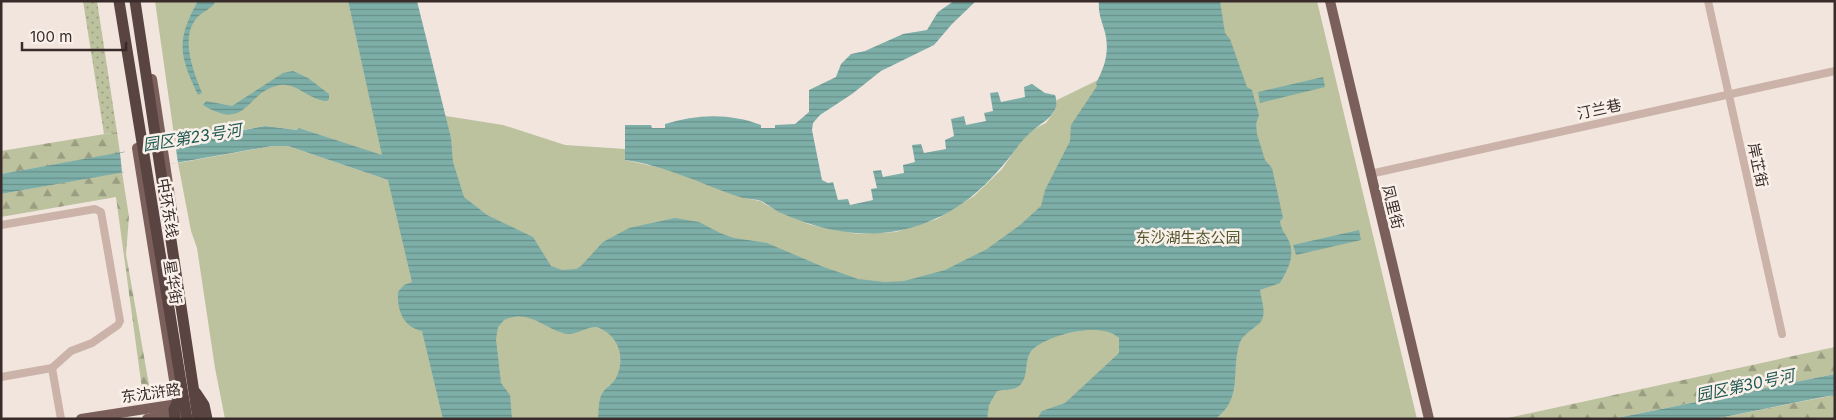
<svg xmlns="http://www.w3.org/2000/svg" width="1836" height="420" font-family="Inter,'Noto Sans SC',sans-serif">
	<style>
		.grass { fill: url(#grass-dots) }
		.forest { fill: url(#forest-firs) }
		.park { fill: #bcc19e }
		.water { fill: url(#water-rules) }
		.pier { fill: #f2e5de }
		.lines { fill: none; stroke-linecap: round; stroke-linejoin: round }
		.minor { stroke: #cbb3aa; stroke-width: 8 }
		.major { stroke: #7a5f5b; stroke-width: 10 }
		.highway { stroke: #594441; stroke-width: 11 }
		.labels { text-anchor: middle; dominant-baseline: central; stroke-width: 5; stroke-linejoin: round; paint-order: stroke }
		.street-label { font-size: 15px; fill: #382b29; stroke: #faf0ea }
		.park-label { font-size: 15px; fill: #4f562d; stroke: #faf0ea }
		.water-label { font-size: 16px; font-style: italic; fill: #1f5952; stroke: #faf0ea }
	</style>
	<defs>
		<pattern id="grass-dots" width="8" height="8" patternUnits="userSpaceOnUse" patternTransform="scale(1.25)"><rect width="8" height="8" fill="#bcc19e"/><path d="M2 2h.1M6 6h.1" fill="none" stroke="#9a9d81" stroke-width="1.8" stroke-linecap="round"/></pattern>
		<pattern id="forest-firs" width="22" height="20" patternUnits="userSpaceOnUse" patternTransform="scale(1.25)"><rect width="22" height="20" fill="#bcc19e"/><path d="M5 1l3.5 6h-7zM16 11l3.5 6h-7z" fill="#9a9d81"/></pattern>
		<pattern id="water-rules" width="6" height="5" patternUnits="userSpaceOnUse" patternTransform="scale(1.25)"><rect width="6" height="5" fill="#7dafa8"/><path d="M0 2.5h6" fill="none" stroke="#678f89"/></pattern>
	</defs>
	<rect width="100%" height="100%" fill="#f2e5de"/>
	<path class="grass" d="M 83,1 L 97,1 L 117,132 L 104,134 Z"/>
	<g class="forest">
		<path d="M 117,132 L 120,153 L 1,174 L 1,151 Z"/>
		<path d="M 122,172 L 129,217 L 126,254 L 149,385 L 142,389 L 116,197 L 1,217 L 1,194 Z"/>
		<path d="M 1835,347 L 1835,374 L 1612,419 L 1503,419 Z"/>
		<path d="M 1835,395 L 1835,418 L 1831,419 L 1714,419 Z"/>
	</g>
	<g class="park">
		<path d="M 155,1 L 348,1 L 383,156 L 299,128 L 298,130 L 265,126 L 175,142 Z"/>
		<path d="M 1144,1 L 1317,1 L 1417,419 L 225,419 L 215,368 L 197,248 L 191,231 L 178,163 L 272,146 L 288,146 L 388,180 L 446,116 L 503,125 L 565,145 L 625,149 L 625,160 L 666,169 L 744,198 L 760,201 L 779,212 L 811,225 L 858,234 L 896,232 L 937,219 L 974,196 L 1002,169 L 1022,140 L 1032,130 L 1046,123 L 1054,112 L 1057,100 L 1098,80 L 1107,58 Z"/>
	</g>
	<g class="water">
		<path d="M 198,1 L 216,1 C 211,10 202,11 196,19 C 180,38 194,73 202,93 L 198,95 C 179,55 176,40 198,1 Z"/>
		<path d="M 348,1 L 417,1 L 451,138 L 453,162 L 464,197 L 487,215 L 533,237 L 551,266 L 562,270 L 576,269 L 581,266 L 603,242 L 629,228 L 675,218 L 699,222 L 720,233 L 734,238 L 767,243 L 821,266 L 858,279 L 885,282 L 904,281 L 945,270 L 987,249 L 1020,225 L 1041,206 L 1045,190 L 1070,141 L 1071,125 L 1097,86 L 1096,83 C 1106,66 1110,48 1104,29 C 1101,19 1098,12 1099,1 L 1220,1 L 1225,33 L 1230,39 L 1247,87 L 1252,90 L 1259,115 L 1256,124 L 1257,134 L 1265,160 L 1272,168 L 1283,218 L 1280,221 C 1281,229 1284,232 1288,239 C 1296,255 1288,269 1280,283 L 1260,290 C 1261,298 1265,309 1263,317 C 1261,327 1243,331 1239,345 C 1231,373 1243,399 1215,419 L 1037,419 L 1042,411 L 1065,403 L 1119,353 L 1119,338 C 1101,321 1049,334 1032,350 C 1023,360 1030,377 1019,386 C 1013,391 1004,389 997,391 L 989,405 L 987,419 L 598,419 C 599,410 598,399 603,392 C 607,387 613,384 616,378 C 626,358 619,335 597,327 C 586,326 575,337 563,333 C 542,327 529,309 504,320 L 498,327 L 496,339 L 501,383 L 510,395 L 512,419 L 443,419 L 422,331 C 403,327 397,310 398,292 L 404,285 L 412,282 L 388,180 L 288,146 L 272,146 L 1,194 L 1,174 L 265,126 L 297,130 L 299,128 L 382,155 Z"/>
		<path d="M 954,1 L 976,1 L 952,24 L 934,45 L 881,71 L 852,94 L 820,115 L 813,123 L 812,130 L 822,180 L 828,183 L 833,182 L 838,200 L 848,199 L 850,205 L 873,200 L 871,189 L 877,188 L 873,171 L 881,170 L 883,177 L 904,173 L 903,165 L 915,162 L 912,145 L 921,144 L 924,153 L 946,149 L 945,140 L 954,136 L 951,119 L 964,116 L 966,125 L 986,121 L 984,113 L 993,111 L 990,93 L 998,92 L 1001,102 L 1025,97 L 1024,87 L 1032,84 L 1045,93 L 1055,95 C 1062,114 1042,122 1031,132 C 1025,137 1020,143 1016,149 C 989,184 963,210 920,225 C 873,241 826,233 781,213 C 773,210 766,202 758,200 C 753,199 748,199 743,198 C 703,185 667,166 625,160 L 625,125 L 651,125 L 652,128 L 665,128 L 665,124 C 697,114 730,113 761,125 L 761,128 L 775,128 L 775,125 L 795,124 L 809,112 L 809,90 L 836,77 L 841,64 L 851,54 L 865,51 L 903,34 L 927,30 L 938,12 Z"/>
		<path d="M 293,71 L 308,78 L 329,94 L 329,99 L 327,101 C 311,101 296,82 280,85 C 245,91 249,133 203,105 L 206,101 L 232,106 L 283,73 Z"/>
		<path d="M 1323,77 L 1325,87 L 1260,103 L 1258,92 Z"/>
		<path d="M 1359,230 L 1361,240 L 1296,255 L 1293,245 Z"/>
		<path d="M 1835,374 L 1835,395 L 1823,397 L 1714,419 L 1612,419 Z"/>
	</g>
	<path class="pier" d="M 162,142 L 166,144 L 175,142 L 178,163 L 169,164 L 169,167 L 129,174 L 128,172 L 122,172 L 120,153 L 125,152 L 125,150 Z"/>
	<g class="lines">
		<g class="minor">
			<path d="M 1708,1 L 1782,334"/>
			<path d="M 1370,174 L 1835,71"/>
			<path d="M 1,225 L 95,209 L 101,212 L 120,321 L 118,325 L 92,343 L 71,351 L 52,368 L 1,377"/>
			<path d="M 52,368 L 61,419"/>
		</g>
		<g class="major">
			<path d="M 1330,1 L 1429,419"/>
			<path d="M 152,79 L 174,223"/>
			<path d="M 137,148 L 178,405"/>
			<path d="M 81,419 L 184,403"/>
			<path d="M 147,419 L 181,412"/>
		</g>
		<g class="highway">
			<path d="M 119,1 L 187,419"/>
			<path d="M 135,1 L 198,419"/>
			<path d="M 196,393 L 204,405 L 207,419"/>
			<path d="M 175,419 L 174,409 L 182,392"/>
		</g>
	</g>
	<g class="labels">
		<g class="street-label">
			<text transform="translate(1599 109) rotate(-12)">汀兰巷</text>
			<text transform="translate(1758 165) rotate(78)">岸芷街</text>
			<text transform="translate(1393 207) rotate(76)">凤里街</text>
			<text transform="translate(168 208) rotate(81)">中环东线</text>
			<text transform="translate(173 282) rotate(81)">星华街</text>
			<text transform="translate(151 393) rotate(-8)">东沈浒路</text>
		</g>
		<g class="park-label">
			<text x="1188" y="237">东沙湖生态公园</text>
		</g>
		<g class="water-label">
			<text transform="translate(192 137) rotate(-9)">园区第23号河</text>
			<text transform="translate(1745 385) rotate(-12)">园区第30号河</text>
		</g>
	</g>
	<rect width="1836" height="420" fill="none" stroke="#382b29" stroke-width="5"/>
	<path d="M22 42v8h104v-8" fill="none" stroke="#382b29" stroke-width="2.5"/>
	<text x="30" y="42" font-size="15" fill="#382b29" stroke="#faf0ea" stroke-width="4" paint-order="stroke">100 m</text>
</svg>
